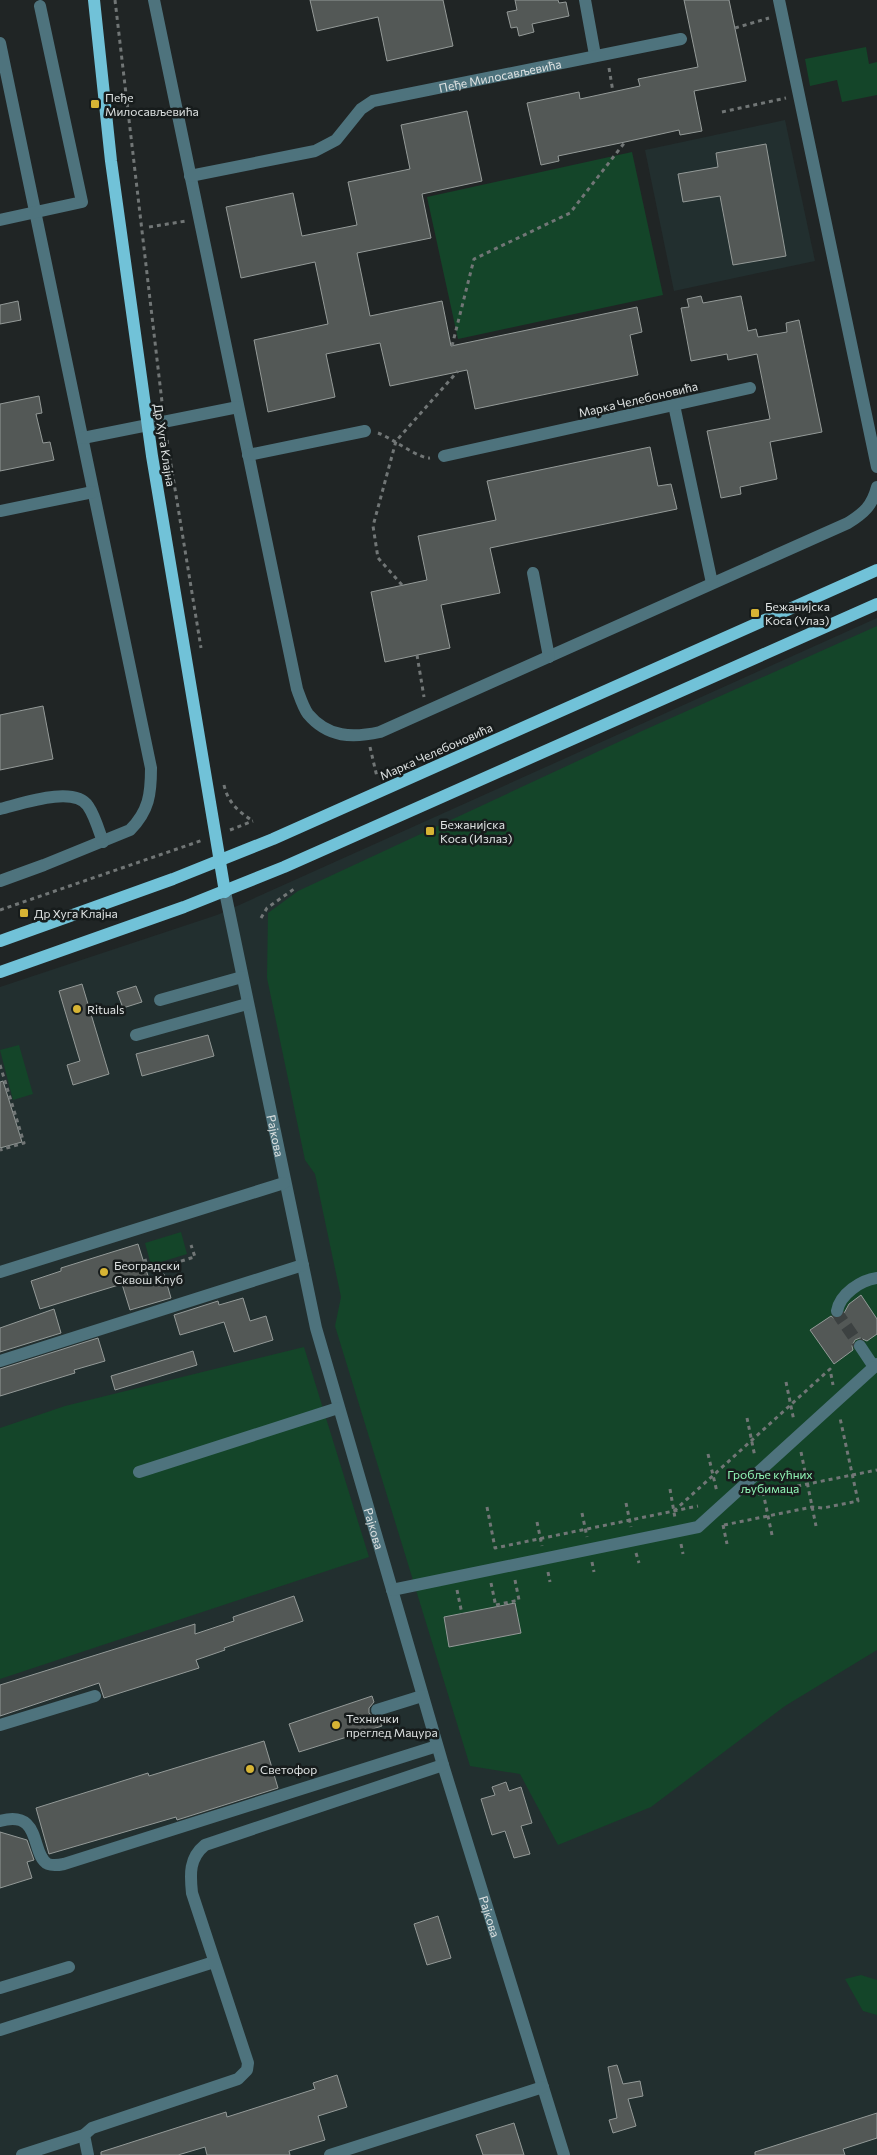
<svg xmlns="http://www.w3.org/2000/svg" width="877" height="2155" font-family="Commissioner,sans-serif">
	<style>
		.built { fill: #222f2f }
		.green { fill: #144529 }
		.building { fill: #535856; stroke: #949a98 }
		.lines { fill: none; stroke-linecap: round; stroke-linejoin: round }
		.minor-tunnel { stroke: #3c4141; stroke-width: 12; stroke-dasharray: 12 6; stroke-linecap: butt }
		.path { stroke: #717676; stroke-width: 3; stroke-dasharray: 4 4; stroke-linecap: butt }
		.minor { stroke: #4e737d; stroke-width: 12 }
		.major { stroke: #71c2d8; stroke-width: 12 }
		.poi-dot { fill: #d7b434; stroke: #171c1c; stroke-width: 2 }
		.labels { text-anchor: middle; dominant-baseline: central; stroke-width: 5; stroke-linejoin: round; paint-order: stroke }
		.street-label { font-size: 12px; fill: #dde1e1; stroke: #171c1c }
		.poi-label { font-size: 12px; fill: #dde1e1; stroke: #171c1c; text-anchor: start }
		.park-label { font-size: 12px; fill: #91f6b6; stroke: #171c1c }
	</style>
	<rect width="100%" height="100%" fill="#202525"/>
	<g class="built">
		<path d="M 785,120 L 815,261 L 674,291 L 645,150 Z"/>
		<path d="M 877,618 L 877,2155 L 0,2155 L 0,987 L 217,915 Z"/>
	</g>
	<g class="green">
		<path d="M 866,47 L 869,64 L 877,62 L 877,95 L 842,102 L 837,80 L 810,86 L 805,59 Z"/>
		<path d="M 632,152 L 663,295 L 458,339 L 427,197 Z"/>
		<path d="M 877,626 L 877,1650 L 785,1706 L 651,1807 L 558,1845 L 520,1774 L 470,1766 L 335,1326 L 341,1297 L 315,1174 L 305,1160 L 267,978 L 268,913 L 298,891 L 642,731 Z"/>
		<path d="M 19,1045 L 33,1094 L 13,1100 L 0,1050 Z"/>
		<path d="M 181,1232 L 187,1254 L 151,1265 L 145,1243 Z"/>
		<path d="M 304,1347 L 369,1557 L 0,1679 L 0,1428 L 65,1406 Z"/>
		<path d="M 861,1975 L 877,1980 L 877,2015 L 863,2011 L 845,1979 Z"/>
	</g>
	<g class="building">
		<path d="M 310,0 L 443,0 L 453,46 L 387,61 L 378,17 L 317,31 Z"/>
		<path d="M 515,0 L 558,0 L 559,3 L 566,2 L 569,16 L 532,24 L 534,32 L 519,36 L 517,27 L 511,28 L 507,12 L 517,10 Z"/>
		<path d="M 684,0 L 729,0 L 746,81 L 694,91 L 702,131 L 680,135 L 679,130 L 625,142 L 558,156 L 559,161 L 541,165 L 527,103 L 579,92 L 580,99 L 640,86 L 638,79 L 698,67 Z"/>
		<path d="M 467,111 L 482,181 L 422,194 L 431,238 L 357,253 L 370,316 L 442,301 L 451,346 L 637,307 L 642,332 L 630,335 L 638,375 L 475,409 L 467,370 L 390,386 L 380,343 L 326,354 L 335,397 L 268,412 L 254,340 L 328,324 L 315,262 L 241,278 L 226,207 L 293,193 L 302,236 L 357,225 L 348,182 L 410,169 L 401,125 Z"/>
		<path d="M 766,144 L 786,256 L 733,265 L 720,196 L 683,202 L 678,174 L 718,167 L 716,153 Z"/>
		<path d="M 701,296 L 703,303 L 741,296 L 748,331 L 756,329 L 758,337 L 787,332 L 786,323 L 799,320 L 822,432 L 770,442 L 777,479 L 740,487 L 741,494 L 721,498 L 707,431 L 770,419 L 757,354 L 728,360 L 727,354 L 691,361 L 681,308 L 689,307 L 687,299 Z"/>
		<path d="M 18,301 L 21,320 L 0,324 L 0,305 Z"/>
		<path d="M 39,396 L 42,413 L 36,414 L 43,443 L 50,442 L 54,460 L 0,471 L 0,404 Z"/>
		<path d="M 650,447 L 658,486 L 671,484 L 677,509 L 490,548 L 500,593 L 441,605 L 450,648 L 385,662 L 371,592 L 427,580 L 418,536 L 496,520 L 487,481 Z"/>
		<path d="M 43,706 L 53,759 L 0,770 L 0,715 Z"/>
		<path d="M 82,984 L 109,1074 L 73,1085 L 67,1065 L 80,1061 L 59,991 Z"/>
		<path d="M 136,986 L 142,1002 L 123,1008 L 117,992 Z"/>
		<path d="M 208,1035 L 214,1056 L 142,1076 L 136,1054 Z"/>
		<path d="M 3,1081 L 22,1142 L 0,1148 L 0,1082 Z"/>
		<path d="M 138,1244 L 149,1279 L 164,1274 L 171,1298 L 130,1310 L 122,1284 L 40,1309 L 31,1281 L 61,1271 L 61,1268 Z"/>
		<path d="M 861,1295 L 877,1319 L 877,1334 L 867,1341 L 860,1338 L 855,1340 L 852,1346 L 853,1350 L 834,1364 L 810,1330 L 831,1316 L 835,1319 L 842,1317 L 849,1304 Z"/>
		<path d="M 243,1298 L 250,1321 L 266,1316 L 273,1340 L 234,1352 L 224,1322 L 180,1335 L 174,1315 L 218,1301 L 219,1305 Z"/>
		<path d="M 54,1309 L 61,1333 L 0,1352 L 0,1328 Z"/>
		<path d="M 98,1338 L 105,1361 L 74,1370 L 75,1373 L 0,1396 L 0,1369 Z"/>
		<path d="M 193,1351 L 197,1365 L 115,1390 L 111,1376 Z"/>
		<path d="M 294,1596 L 303,1621 L 224,1648 L 225,1650 L 196,1660 L 199,1668 L 104,1698 L 99,1683 L 0,1716 L 0,1685 L 195,1624 L 195,1634 L 234,1621 L 233,1617 Z"/>
		<path d="M 515,1603 L 521,1633 L 449,1647 L 444,1617 Z"/>
		<path d="M 372,1696 L 374,1702 L 369,1708 L 369,1713 L 375,1718 L 379,1718 L 382,1726 L 299,1752 L 289,1724 Z"/>
		<path d="M 264,1741 L 278,1788 L 177,1820 L 176,1817 L 49,1854 L 36,1808 L 148,1773 L 149,1776 Z"/>
		<path d="M 506,1782 L 509,1791 L 521,1787 L 532,1823 L 521,1826 L 530,1854 L 514,1858 L 505,1831 L 492,1835 L 481,1799 L 495,1795 L 492,1787 Z"/>
		<path d="M 0,1832 L 27,1840 L 34,1860 L 27,1862 L 32,1878 L 0,1888 Z"/>
		<path d="M 438,1916 L 451,1958 L 427,1965 L 414,1924 Z"/>
		<path d="M 617,2065 L 623,2084 L 640,2081 L 643,2096 L 628,2099 L 636,2126 L 613,2133 L 609,2120 L 617,2118 L 608,2067 Z"/>
		<path d="M 337,2075 L 347,2107 L 318,2116 L 325,2140 L 289,2151 L 290,2155 L 207,2155 L 205,2147 L 178,2155 L 101,2155 L 101,2152 L 226,2112 L 227,2117 L 315,2089 L 313,2083 Z"/>
		<path d="M 877,2113 L 877,2138 L 843,2149 L 845,2155 L 755,2155 L 755,2152 Z"/>
		<path d="M 514,2123 L 524,2155 L 483,2155 L 476,2135 Z"/>
	</g>
	<g class="lines">
		<path class="minor-tunnel" d="M 837,1311 L 838,1314 L 860,1346"/>
		<g class="path">
			<path d="M 115,0 L 162,402"/>
			<path d="M 735,28 L 769,18"/>
			<path d="M 609,68 L 613,92"/>
			<path d="M 722,112 L 786,98"/>
			<path d="M 149,227 L 186,221"/>
			<path d="M 452,346 L 474,259 L 570,213 L 625,142"/>
			<path d="M 378,433 C 392,438 419,459 430,458"/>
			<path d="M 167,440 L 201,648"/>
			<path d="M 402,585 L 378,558 L 373,526 L 396,441 L 458,371"/>
			<path d="M 417,655 L 424,697"/>
			<path d="M 370,747 L 377,777"/>
			<path d="M 224,785 C 228,803 239,812 253,821"/>
			<path d="M 230,830 L 253,821"/>
			<path d="M 0,910 L 203,840"/>
			<path d="M 261,918 L 267,908 L 294,889"/>
			<path d="M 0,1065 L 24,1143 L 0,1150"/>
			<path d="M 143,1261 L 147,1260 L 150,1271 L 191,1258 L 195,1257 L 191,1245"/>
			<path d="M 786,1382 L 794,1421"/>
			<path d="M 747,1418 L 755,1457"/>
			<path d="M 801,1452 L 816,1526"/>
			<path d="M 708,1454 L 717,1492"/>
			<path d="M 670,1489 L 675,1518"/>
			<path d="M 763,1492 L 772,1535"/>
			<path d="M 758,1494 L 877,1470"/>
			<path d="M 626,1503 L 631,1527"/>
			<path d="M 487,1507 L 495,1548 L 698,1506"/>
			<path d="M 674,1511 L 830,1369 L 833,1385"/>
			<path d="M 582,1513 L 587,1537"/>
			<path d="M 537,1522 L 542,1546"/>
			<path d="M 723,1525 L 727,1544"/>
			<path d="M 724,1525 L 812,1507 L 823,1508 L 858,1501 L 840,1418"/>
			<path d="M 681,1544 L 683,1554"/>
			<path d="M 636,1553 L 639,1563"/>
			<path d="M 592,1562 L 594,1572"/>
			<path d="M 548,1572 L 550,1582"/>
			<path d="M 491,1583 L 496,1607"/>
			<path d="M 457,1590 L 462,1614"/>
			<path d="M 496,1605 L 519,1600 L 515,1580"/>
		</g>
		<g class="minor">
			<path d="M 154,0 L 297,689 C 300,697 303,707 308,714 C 328,738 353,738 380,732 L 848,523 C 864,513 872,506 877,487"/>
			<path d="M 585,0 L 595,55"/>
			<path d="M 779,0 L 877,467"/>
			<path d="M 0,43 L 151,768 C 151,794 149,811 130,830 L 44,865 L 0,881"/>
			<path id="s1" d="M 190,176 L 315,151 L 336,140 L 361,109 L 373,101 L 681,39"/>
			<path d="M 0,220 L 82,202 L 40,6"/>
			<path d="M 674,405 L 712,583"/>
			<path d="M 83,438 L 238,407"/>
			<path d="M 248,455 L 365,431"/>
			<path d="M 444,456 L 750,388"/>
			<path d="M 0,511 L 93,492"/>
			<path d="M 533,573 L 549,657"/>
			<path d="M 0,809 C 21,804 74,785 88,806 C 95,816 99,831 103,842"/>
			<path id="s2" d="M 225,892 L 316,1328 L 443,1765 L 564,2155"/>
			<path d="M 160,1000 L 242,977"/>
			<path d="M 136,1035 L 247,1004"/>
			<path d="M 0,1272 L 284,1183"/>
			<path d="M 837,1311 C 840,1294 861,1280 877,1278"/>
			<path d="M 860,1346 L 874,1367 L 877,1364"/>
			<path d="M 0,1361 L 303,1265"/>
			<path d="M 139,1472 L 338,1408"/>
			<path d="M 392,1590 L 698,1527 L 874,1367"/>
			<path d="M 377,1710 L 422,1696"/>
			<path d="M 0,1725 L 95,1696"/>
			<path d="M 0,1821 C 43,1809 30,1855 48,1864 C 53,1866 59,1865 64,1864 L 437,1746"/>
			<path d="M 0,1988 L 69,1967"/>
			<path d="M 0,2030 L 214,1962"/>
			<path d="M 84,2135 L 88,2155"/>
			<path d="M 22,2155 L 84,2135 L 92,2128 L 238,2079 L 247,2070 L 248,2063 L 192,1893 C 190,1874 189,1858 205,1845 L 443,1765"/>
			<path d="M 330,2155 L 543,2087"/>
		</g>
		<g class="major">
			<path d="M 94,0 L 111,161 L 152,456 L 225,892"/>
			<path d="M 0,941 L 173,879 L 273,839 L 877,570"/>
			<path d="M 0,972 L 184,907 L 284,867 L 877,604"/>
		</g>
	</g>
	<g class="poi-dot">
		<rect x="90" y="99" width="10" height="10" rx="2.5"/>
		<rect x="750" y="608" width="10" height="10" rx="2.5"/>
		<rect x="425" y="826" width="10" height="10" rx="2.5"/>
		<rect x="19" y="908" width="10" height="10" rx="2.5"/>
		<circle cx="77" cy="1009" r="5"/>
		<circle cx="104" cy="1272" r="5"/>
		<circle cx="336" cy="1725" r="5"/>
		<circle cx="250" cy="1769" r="5"/>
	</g>
	<g class="labels">
		<g class="street-label">
			<text stroke="none"><textPath href="#s1" startOffset="335">Пеђе Милосављевића</textPath></text>
			<text transform="translate(638 399) rotate(-13)">Марка Челебоновића</text>
			<text transform="translate(165 445) rotate(81)">Др Хуга Клајна</text>
			<text transform="translate(436 751) rotate(-24)">Марка Челебоновића</text>
			<text stroke="none"><textPath href="#s2" startOffset="249">Рајкова</textPath></text>
			<text stroke="none"><textPath href="#s2" startOffset="654">Рајкова</textPath></text>
			<text stroke="none"><textPath href="#s2" startOffset="1059">Рајкова</textPath></text>
		</g>
		<g class="poi-label">
			<text x="105" y="97">Пеђе<tspan x="105" dy="14">Милосављевића</tspan></text>
			<text x="765" y="606">Бежанијска<tspan x="765" dy="14">Коса (Улаз)</tspan></text>
			<text x="440" y="824">Бежанијска<tspan x="440" dy="14">Коса (Излаз)</tspan></text>
			<text x="34" y="913">Др Хуга Клајна</text>
			<text x="87" y="1009">Rituals</text>
			<text x="114" y="1265">Београдски<tspan x="114" dy="14">Сквош Клуб</tspan></text>
			<text x="346" y="1718">Технички<tspan x="346" dy="14">преглед Мацура</tspan></text>
			<text x="260" y="1769">Светофор</text>
		</g>
		<g class="park-label">
			<text x="770" y="1474">Гробље кућних<tspan x="770" dy="14">љубимаца</tspan></text>
		</g>
	</g>
</svg>
